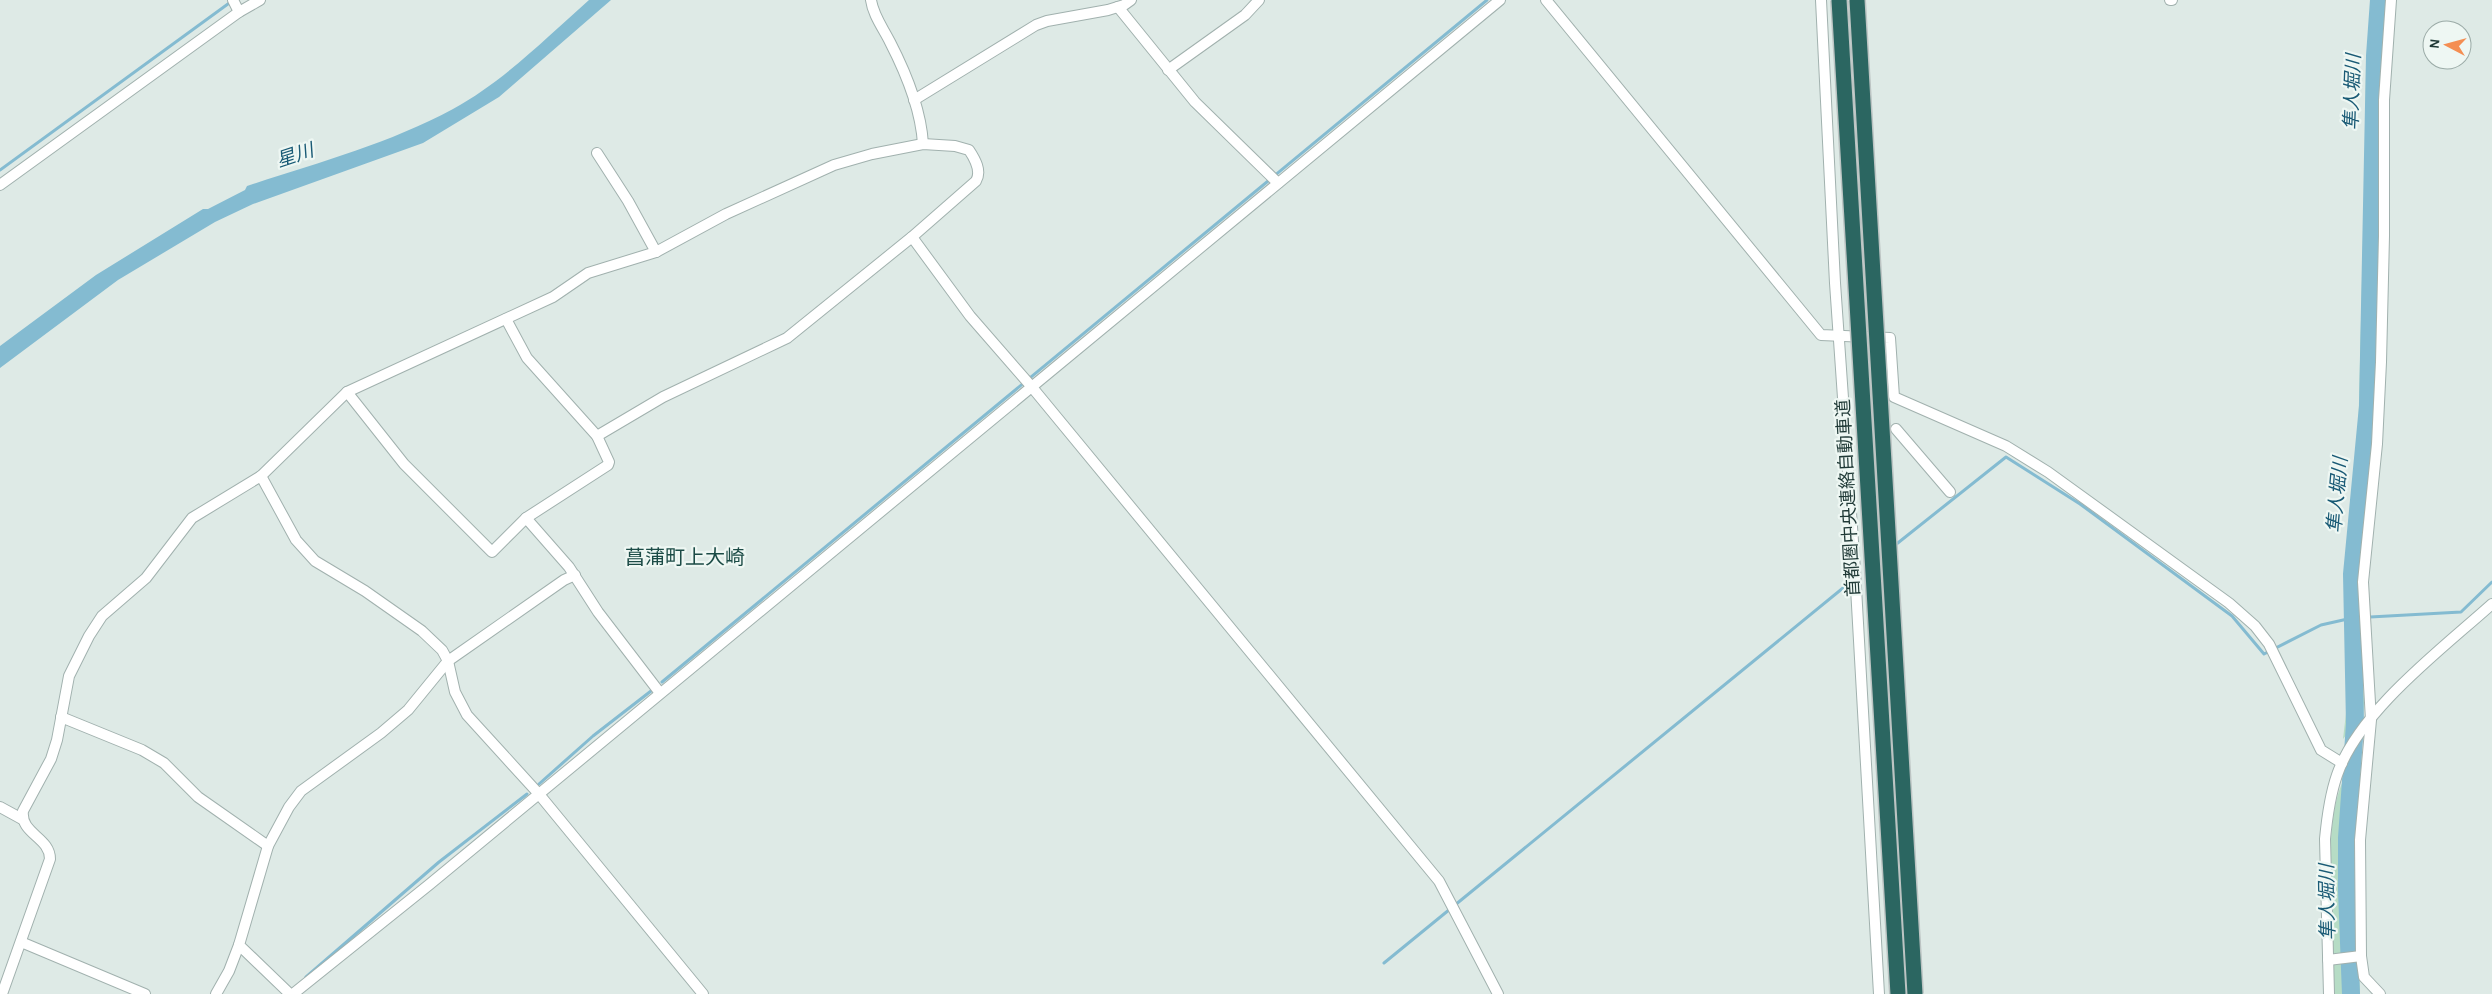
<svg xmlns="http://www.w3.org/2000/svg" width="2492" height="994" font-family="'Alegreya Sans','Noto Sans JP',sans-serif">
	<style>
		.green { fill: #b6dcc5 }
		.water { fill: #84bbd1 }
		.lines { fill: none; stroke-linecap: round; stroke-linejoin: round }
		.stream { stroke: #84bbd1; stroke-width: 3 }
		.river { stroke: #84bbd1; stroke-width: 18 }
		.minor-casing { stroke: #a1b1ae; stroke-width: 12 }
		.minor { stroke: #fff; stroke-width: 10 }
		.highway-bridge-casing { stroke: #bcc4c3; stroke-width: 18; stroke-linecap: butt }
		.highway-bridge { stroke: #2b6661; stroke-width: 15 }
		.labels { text-anchor: middle; dominant-baseline: central; stroke-width: 4.5; stroke-linejoin: round; paint-order: stroke }
		.street-label { font-size: 18px; fill: #1f3936; stroke: #eef7f3 }
		.water-label { font-size: 19px; font-style: italic; fill: #195a75; stroke: #eef7f3 }
		.quarter-label { font-size: 20px; fill: #1b4b46; stroke: #eef7f3 }
	</style>
	<rect width="100%" height="100%" fill="#deeae6"/>
	<g class="green">
		<path d="M 2371,0 L 2378,0 L 2373,53 L 2371,233 L 2364,231 L 2366,67 Z"/>
		<path d="M 2382,0 L 2386,0 L 2381,76 L 2379,233 L 2376,232 C 2375,155 2376,78 2382,0 Z"/>
		<path d="M 2363,240 L 2370,240 L 2364,423 L 2349,577 L 2351,729 L 2343,739 L 2347,705 L 2344,589 L 2358,441 Z"/>
		<path d="M 2375,240 L 2379,240 L 2375,428 L 2358,577 L 2364,703 L 2363,716 L 2357,720 L 2354,576 L 2369,424 Z"/>
		<path d="M 2360,760 C 2356,820 2355,878 2356,937 C 2356,956 2360,975 2360,994 L 2354,994 L 2350,892 L 2355,766 Z"/>
		<path d="M 2348,774 L 2343,886 L 2348,994 L 2333,994 C 2332,948 2320,805 2348,774 Z"/>
	</g>
	<path class="water" d="M 589,0 L 611,0 L 499,97 L 423,143 L 253,204 L 215,222 L 118,280 L 0,368 L 0,346 L 96,275 L 203,209 L 208,209 L 245,190 L 247,186 C 317,163 388,144 453,109 C 504,81 546,38 589,0 Z"/>
	<g class="lines">
		<g class="stream">
			<path d="M 0,170 L 232,1"/>
			<path d="M 1894,546 L 2006,457 L 2080,504 L 2232,616 L 2264,654 L 2321,625 L 2352,618 L 2461,612 L 2492,582"/>
			<path d="M 662,682 L 1487,0"/>
			<path d="M 539,784 L 593,736 L 651,691"/>
			<path d="M 1384,963 L 1854,579"/>
			<path d="M 306,977 L 439,862 L 527,794"/>
		</g>
		<path class="river" d="M 2351,994 L 2347,891 L 2347,838 L 2355,724 L 2352,574 L 2368,406 L 2375,56 L 2379,0"/>
		<defs>
			<g id="minor">
				<path d="M 233,0 L 239,12"/>
				<path d="M 871,0 C 873,15 883,28 890,42 C 906,73 921,110 923,144"/>
				<path d="M 1546,0 L 1821,335 L 1890,338 L 1894,397 L 2006,446 L 2048,472 L 2229,603 L 2255,626 L 2269,644 L 2321,750 L 2342,763"/>
				<path d="M 1821,0 L 1835,283 L 1855,570 L 1879,994"/>
				<path d="M 2170,0 L 2172,0"/>
				<path d="M 1118,7 L 1195,102 L 1278,183"/>
				<path d="M 1168,70 L 1245,15 L 1259,0"/>
				<path d="M 914,100 L 1036,25 L 1047,21 L 1108,10 L 1124,5 L 1131,0"/>
				<path d="M 597,153 L 628,201 L 656,252"/>
				<path d="M 0,185 L 239,12 L 260,0"/>
				<path d="M 912,237 L 970,316 L 1031,386 L 1439,881 L 1498,994"/>
				<path d="M 347,392 L 404,464 L 492,552 L 526,518 L 608,465 L 609,462 L 597,436 L 527,358 L 506,319"/>
				<path d="M 1896,429 L 1950,492"/>
				<path d="M 261,476 L 296,540 L 315,561 L 365,591 L 422,631 L 442,650 L 448,661 L 455,692 L 467,715 L 538,793 L 703,994"/>
				<path d="M 526,518 L 569,567 L 598,612 L 660,693"/>
				<path d="M 61,717 L 142,750 L 164,763 L 198,797 L 268,846"/>
				<path d="M 0,807 L 22,819"/>
				<path d="M 21,942 L 145,994"/>
				<path d="M 2328,960 L 2361,956"/>
				<path d="M 2,994 L 50,859 C 50,837 20,834 23,811 L 51,759 L 57,740 L 69,676 L 89,636 L 102,616 L 146,578 L 192,518 L 261,476 L 347,392 L 553,297 L 588,273 L 656,252 L 726,214 L 834,165 L 872,154 L 923,144 L 955,146 L 969,150 C 975,159 982,171 976,181 L 912,237 L 787,338 L 663,397 L 597,436"/>
				<path d="M 216,994 L 229,971 L 239,945"/>
				<path d="M 290,994 L 239,945 L 268,846 L 289,807 L 301,791 L 381,733 L 408,710 L 448,661 L 564,580 L 575,575"/>
				<path d="M 293,994 L 430,884 L 1500,0"/>
				<path d="M 2329,994 L 2325,839 C 2327,818 2330,795 2337,775 C 2359,711 2442,649 2492,604"/>
				<path d="M 2380,994 L 2364,977 L 2361,956 L 2360,840 L 2371,720 L 2363,582 L 2377,444 L 2381,362 L 2384,236 L 2384,100 L 2391,0"/>
			</g>
		</defs>
		<use href="#minor" class="minor-casing"/>
		<use href="#minor" class="minor"/>
		<defs>
			<g id="highway-bridge">
				<path d="M 1839,0 L 1898,994"/>
				<path d="M 1857,0 L 1915,994"/>
			</g>
		</defs>
		<use href="#highway-bridge" class="highway-bridge-casing"/>
		<use href="#highway-bridge" class="highway-bridge"/>
	</g>
	<g class="labels">
		<g class="street-label">
			<text transform="translate(1849 498) rotate(-93)">首都圏中央連絡自動車道</text>
		</g>
		<g class="water-label">
			<text transform="translate(2353 92) rotate(-88)">隼人堀川</text>
			<text transform="translate(295 156) rotate(-18)">星川</text>
			<text transform="translate(2338 495) rotate(-85)">隼人堀川</text>
			<text transform="translate(2328 902) rotate(-91)">隼人堀川</text>
		</g>
		<g class="quarter-label">
			<text x="685" y="558">菖蒲町上大崎</text>
		</g>
	</g>
	<g transform="translate(2447 45) rotate(276)"><circle r="24" fill="#eef7f3" stroke="#9baba7"/>
	<path d="M0-4L9 19L0 12L-9 19Z" fill="#f48e52"/>
	<text y="-8" font-size="14" font-weight="bold" text-anchor="middle" fill="#1f3936">N</text>
	</g>
</svg>
